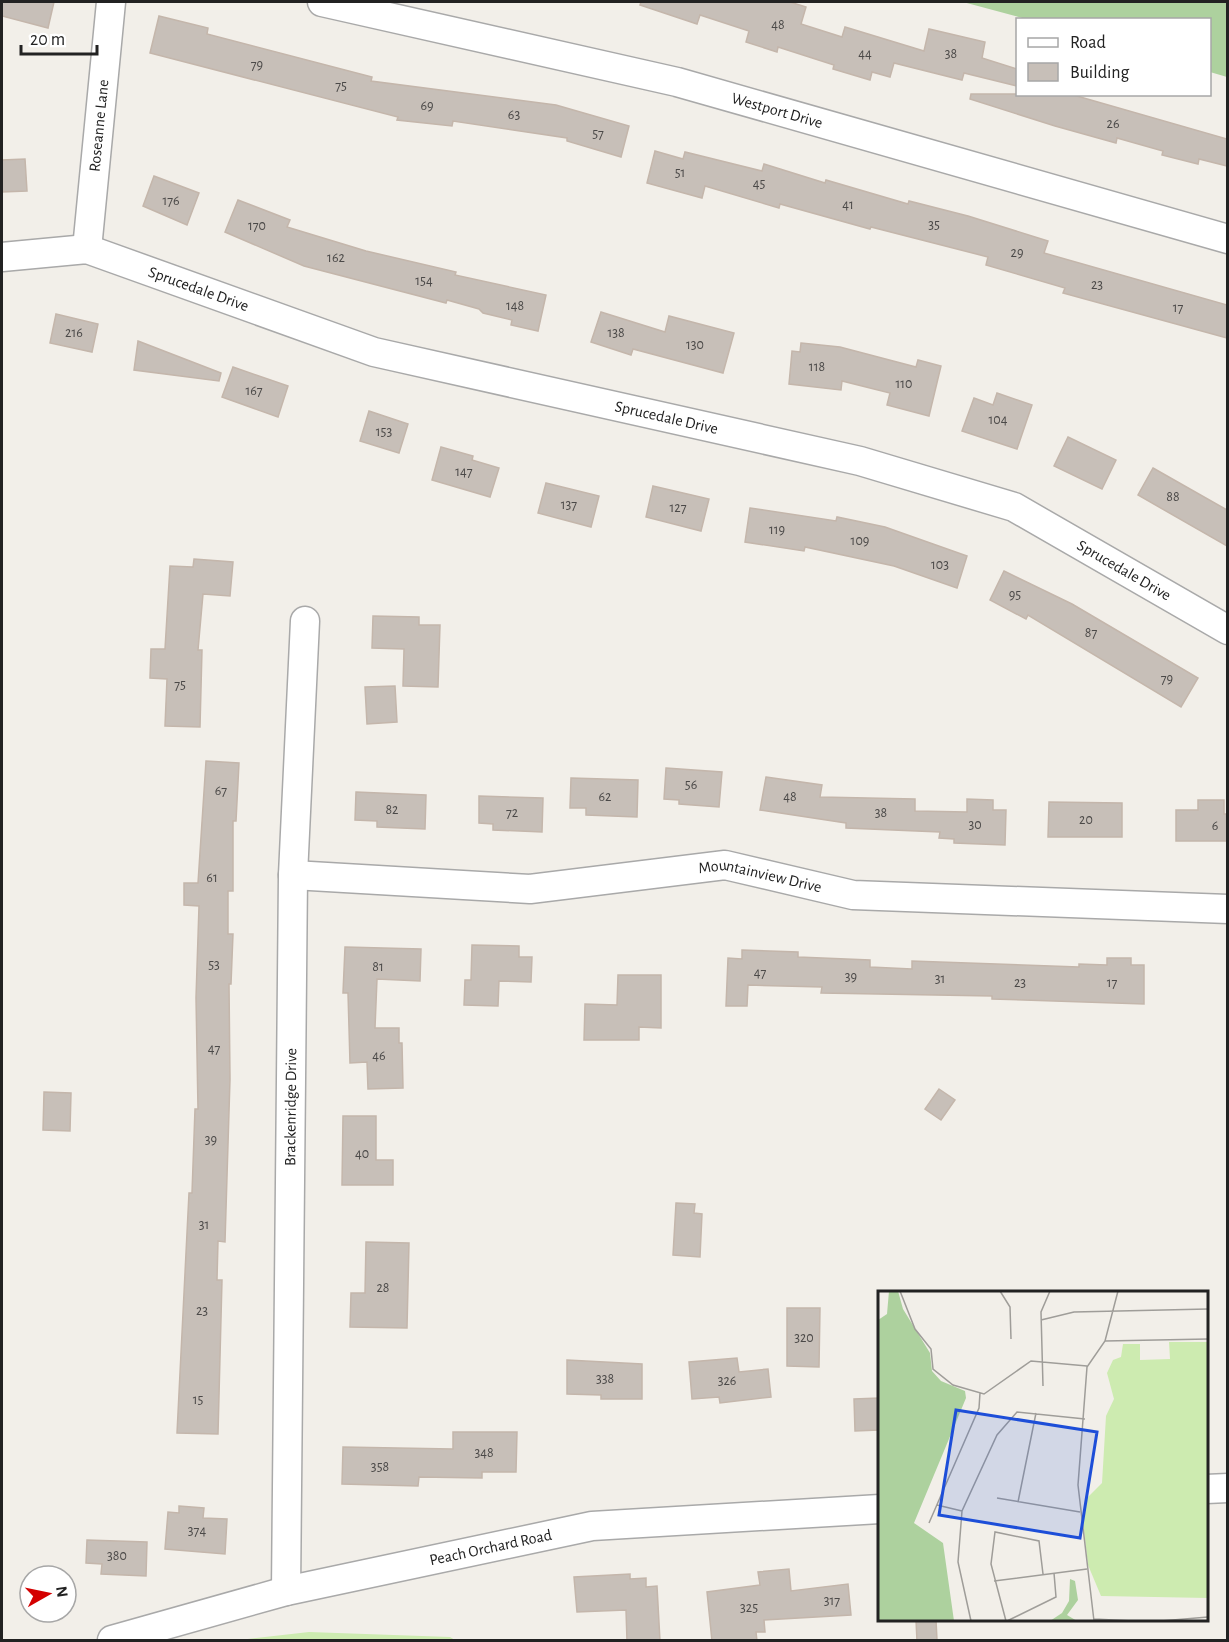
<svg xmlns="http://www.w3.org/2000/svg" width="1229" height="1642" font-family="'Alegreya Sans',sans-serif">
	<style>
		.grass { fill: #cdebb0 }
		.forest { fill: #add19e }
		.building { fill: #c7bfb8; stroke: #c4b6ab; stroke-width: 1.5 }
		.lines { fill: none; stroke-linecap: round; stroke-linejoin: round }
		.minor-casing { stroke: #a9a9a9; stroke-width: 31 }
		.minor { stroke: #fff; stroke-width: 28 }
		.labels { text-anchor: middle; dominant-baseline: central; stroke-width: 6; stroke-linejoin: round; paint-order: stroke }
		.number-label { font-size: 14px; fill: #4b4948 }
		.street-label { font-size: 16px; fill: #222; stroke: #fff }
		.inset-road { fill: none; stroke: #9f9d99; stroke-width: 1.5 }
		.view { fill: #1d4ed8; fill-opacity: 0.15; stroke: #1d4ed8; stroke-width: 3 }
		.inset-edge { fill: none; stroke: #222; stroke-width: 3 }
	</style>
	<rect width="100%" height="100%" fill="#f2efe9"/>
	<path class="grass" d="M 309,1632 L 450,1637 L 455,1640 L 239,1640 Z"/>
	<path class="forest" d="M 963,2 L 1227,2 L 1227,77 L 1210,72 L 1210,20 L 1026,19 Z"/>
	<g class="building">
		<path d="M 2,2 L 54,2 L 48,28 L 2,16 Z"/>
		<path d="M 641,2 L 790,2 L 806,7 L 801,24 L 842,37 L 845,27 L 924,51 L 929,29 L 985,42 L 982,58 L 1017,69 L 1017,86 L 964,73 L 962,80 L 894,63 L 890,77 L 872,72 L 870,80 L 833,69 L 834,65 L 778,47 L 777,52 L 746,42 L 749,31 L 700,15 L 697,24 L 640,5 Z"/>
		<path d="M 159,16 L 208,28 L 207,34 L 372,77 L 371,81 L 556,105 L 629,126 L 621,157 L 567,141 L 567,138 L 453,121 L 452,126 L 397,120 L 398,117 L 150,53 Z"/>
		<path d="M 971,94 L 1070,94 L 1227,139 L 1227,166 L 1199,159 L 1198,164 L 1162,155 L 1163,151 L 1117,138 L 1116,143 L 1055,126 L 970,99 Z"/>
		<path d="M 655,151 L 683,159 L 685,152 L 762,171 L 764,164 L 825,183 L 826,180 L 908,204 L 909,201 L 968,216 L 1048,241 L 1044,253 L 1227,305 L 1227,338 L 1063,293 L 1065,288 L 986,265 L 988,257 L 871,227 L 870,229 L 780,204 L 779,208 L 705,186 L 702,198 L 647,183 Z"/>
		<path d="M 25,159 L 27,191 L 2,192 L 2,160 Z"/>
		<path d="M 154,176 L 199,193 L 187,225 L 143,206 Z"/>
		<path d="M 238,200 L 290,220 L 287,227 L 366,251 L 456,272 L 455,275 L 546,295 L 538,331 L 511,325 L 512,320 L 483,313 L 479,309 L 447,300 L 446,303 L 304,266 L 225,232 Z"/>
		<path d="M 601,312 L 665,332 L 669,316 L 734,333 L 723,373 L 633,349 L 631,355 L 591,342 Z"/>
		<path d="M 56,314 L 98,324 L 92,352 L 50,343 Z"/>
		<path d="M 138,341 L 221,373 L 219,381 L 134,370 Z"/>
		<path d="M 801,343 L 840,347 L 916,367 L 918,360 L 941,366 L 929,416 L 887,405 L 890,393 L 842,381 L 841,390 L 789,384 L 792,351 L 800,352 Z"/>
		<path d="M 233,367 L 288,386 L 278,417 L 222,397 Z"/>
		<path d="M 997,393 L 1032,405 L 1017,449 L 962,431 L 974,398 L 993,405 Z"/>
		<path d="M 369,411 L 408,424 L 399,453 L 360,441 Z"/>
		<path d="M 1068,437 L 1116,460 L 1102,489 L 1054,466 Z"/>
		<path d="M 441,447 L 473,456 L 472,460 L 499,468 L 490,497 L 432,480 Z"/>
		<path d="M 1153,468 L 1227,510 L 1227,546 L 1138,495 Z"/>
		<path d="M 546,483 L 599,496 L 591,527 L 538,513 Z"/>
		<path d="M 653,486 L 709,499 L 701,531 L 646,517 Z"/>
		<path d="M 750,508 L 836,521 L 837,517 L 885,527 L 967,556 L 957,588 L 894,566 L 805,547 L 804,551 L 745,542 Z"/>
		<path d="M 194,559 L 233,562 L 230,596 L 203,594 L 198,650 L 202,650 L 200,727 L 165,726 L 167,679 L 150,678 L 151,649 L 165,649 L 170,566 L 193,567 Z"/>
		<path d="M 1004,571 L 1072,604 L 1198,678 L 1181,707 L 1028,615 L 1026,619 L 990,600 Z"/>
		<path d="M 373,616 L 419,617 L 419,625 L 440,625 L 438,687 L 403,686 L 404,649 L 372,648 Z"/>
		<path d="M 395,686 L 397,722 L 367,724 L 365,687 Z"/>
		<path d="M 206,761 L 239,763 L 236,821 L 233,821 L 233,891 L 228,891 L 228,934 L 233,934 L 231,984 L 229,984 L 230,1079 L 225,1242 L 218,1241 L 217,1280 L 222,1280 L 218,1434 L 177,1433 L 189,1193 L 192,1193 L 195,1109 L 198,1109 L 196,998 L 199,906 L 184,905 L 184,883 L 198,883 Z"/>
		<path d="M 666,768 L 722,772 L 719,807 L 679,804 L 679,800 L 664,799 Z"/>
		<path d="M 766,777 L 822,785 L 820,797 L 915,799 L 915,811 L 967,812 L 967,799 L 993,800 L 993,810 L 1006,810 L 1005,845 L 954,843 L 954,839 L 939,838 L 940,832 L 846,828 L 846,823 L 760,810 Z"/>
		<path d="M 571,778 L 638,780 L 637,817 L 586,815 L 586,808 L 570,808 Z"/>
		<path d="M 356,792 L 426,795 L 425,829 L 377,827 L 377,821 L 355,820 Z"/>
		<path d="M 479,796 L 543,798 L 542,832 L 493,830 L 493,824 L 479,823 Z"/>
		<path d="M 1198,800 L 1224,800 L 1224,814 L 1227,814 L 1227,841 L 1176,841 L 1176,810 L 1198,810 Z"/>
		<path d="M 1049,802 L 1122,803 L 1122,837 L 1048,837 Z"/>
		<path d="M 472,945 L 519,946 L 519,957 L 532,957 L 531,982 L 499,981 L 498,1006 L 464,1005 L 465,980 L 471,980 Z"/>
		<path d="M 345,947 L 421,949 L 420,981 L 377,979 L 375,1028 L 399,1028 L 399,1043 L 402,1043 L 403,1088 L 368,1089 L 367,1062 L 350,1063 L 348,993 L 343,993 Z"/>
		<path d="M 742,950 L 798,952 L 798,957 L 870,960 L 870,967 L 912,969 L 912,961 L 1079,967 L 1079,964 L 1107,965 L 1107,958 L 1131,958 L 1131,965 L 1144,965 L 1144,1004 L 992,999 L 992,996 L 821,993 L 822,987 L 748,985 L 747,1006 L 726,1006 L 728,958 L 742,959 Z"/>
		<path d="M 618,975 L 661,975 L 661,1028 L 639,1027 L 639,1040 L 584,1040 L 585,1004 L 617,1005 Z"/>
		<path d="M 939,1089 L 955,1100 L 941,1120 L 925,1109 Z"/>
		<path d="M 44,1092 L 71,1093 L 70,1131 L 43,1130 Z"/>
		<path d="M 343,1116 L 376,1116 L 376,1160 L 393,1160 L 393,1185 L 342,1185 Z"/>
		<path d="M 676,1203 L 695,1204 L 694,1213 L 702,1214 L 700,1257 L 673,1255 Z"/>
		<path d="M 366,1242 L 409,1243 L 407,1328 L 350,1327 L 351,1293 L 365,1293 Z"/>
		<path d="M 787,1308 L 820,1308 L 819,1367 L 787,1366 Z"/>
		<path d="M 737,1358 L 739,1372 L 768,1369 L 771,1397 L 720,1403 L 719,1397 L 692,1399 L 689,1362 Z"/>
		<path d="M 567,1360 L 642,1364 L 642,1399 L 601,1399 L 601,1395 L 567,1394 Z"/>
		<path d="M 879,1398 L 879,1430 L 855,1431 L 854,1399 Z"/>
		<path d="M 453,1432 L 517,1432 L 516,1472 L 482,1472 L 482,1478 L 419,1477 L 418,1486 L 342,1484 L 343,1447 L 453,1449 Z"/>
		<path d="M 179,1506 L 204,1508 L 203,1518 L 227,1519 L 225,1554 L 165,1549 L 168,1512 L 179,1513 Z"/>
		<path d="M 87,1540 L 147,1542 L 146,1576 L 101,1574 L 102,1564 L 86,1563 Z"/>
		<path d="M 789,1569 L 791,1591 L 848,1584 L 851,1615 L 764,1620 L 765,1632 L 756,1632 L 757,1641 L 712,1641 L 707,1592 L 760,1585 L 758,1572 Z"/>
		<path d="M 630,1574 L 630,1579 L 646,1578 L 646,1587 L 657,1586 L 660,1641 L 627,1641 L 626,1610 L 577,1612 L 574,1577 Z"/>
		<path d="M 916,1620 L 936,1620 L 937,1640 L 917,1641 Z"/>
	</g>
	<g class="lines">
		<defs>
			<g id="minor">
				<path id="s1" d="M 322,2 L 677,82 L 1228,239"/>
				<path id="s2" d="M 87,249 L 111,2"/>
				<path id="s3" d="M 2,257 L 87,249 L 374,352 L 860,461 L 1014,507 L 1228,630"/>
				<path id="s4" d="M 293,875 L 530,889 L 725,865 L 853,895 L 1228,909"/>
				<path d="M 1206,1489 L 1228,1488"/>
				<path id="s5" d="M 286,1591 L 293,875 L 305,621"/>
				<path id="s6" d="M 112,1640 L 286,1591 L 592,1526 L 880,1509"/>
			</g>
		</defs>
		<use href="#minor" class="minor-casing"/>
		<use href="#minor" class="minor"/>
	</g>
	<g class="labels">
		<g class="number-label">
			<text x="778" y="25">48</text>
			<text x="865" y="54">44</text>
			<text x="951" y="54">38</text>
			<text x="257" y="65">79</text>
			<text x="341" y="86">75</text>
			<text x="427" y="106">69</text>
			<text x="514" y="115">63</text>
			<text x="1113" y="124">26</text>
			<text x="598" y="134">57</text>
			<text x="680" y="173">51</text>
			<text x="759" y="184">45</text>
			<text x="171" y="201">176</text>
			<text x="848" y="205">41</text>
			<text x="934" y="225">35</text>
			<text x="257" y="226">170</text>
			<text x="1017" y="253">29</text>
			<text x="336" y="258">162</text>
			<text x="424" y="281">154</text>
			<text x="1097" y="285">23</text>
			<text x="515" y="306">148</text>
			<text x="1178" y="308">17</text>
			<text x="74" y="333">216</text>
			<text x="616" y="333">138</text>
			<text x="695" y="345">130</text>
			<text x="817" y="367">118</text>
			<text x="904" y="384">110</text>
			<text x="254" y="391">167</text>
			<text x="998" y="420">104</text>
			<text x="384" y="432">153</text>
			<text x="464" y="472">147</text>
			<text x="1173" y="497">88</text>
			<text x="569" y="505">137</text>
			<text x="678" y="508">127</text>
			<text x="777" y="530">119</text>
			<text x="860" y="541">109</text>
			<text x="940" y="565">103</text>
			<text x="1015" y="595">95</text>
			<text x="1091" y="633">87</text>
			<text x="1167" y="679">79</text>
			<text x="180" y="685">75</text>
			<text x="691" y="785">56</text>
			<text x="221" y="791">67</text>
			<text x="605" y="797">62</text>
			<text x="790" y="797">48</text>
			<text x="392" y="810">82</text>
			<text x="512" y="813">72</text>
			<text x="881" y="813">38</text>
			<text x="1086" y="820">20</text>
			<text x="975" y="825">30</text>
			<text x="1215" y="826">6</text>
			<text x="212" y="878">61</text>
			<text x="214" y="965">53</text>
			<text x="378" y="967">81</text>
			<text x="760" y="973">47</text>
			<text x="851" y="977">39</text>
			<text x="940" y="979">31</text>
			<text x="1020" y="983">23</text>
			<text x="1112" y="983">17</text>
			<text x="214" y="1049">47</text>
			<text x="379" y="1056">46</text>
			<text x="211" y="1140">39</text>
			<text x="362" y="1154">40</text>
			<text x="204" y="1225">31</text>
			<text x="383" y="1288">28</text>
			<text x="202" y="1311">23</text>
			<text x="804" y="1338">320</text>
			<text x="605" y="1379">338</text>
			<text x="727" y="1381">326</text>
			<text x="198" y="1400">15</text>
			<text x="484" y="1453">348</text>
			<text x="380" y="1467">358</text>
			<text x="197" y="1531">374</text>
			<text x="117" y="1556">380</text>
			<text x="832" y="1601">317</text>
			<text x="749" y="1608">325</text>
		</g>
		<g class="street-label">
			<text stroke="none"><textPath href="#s1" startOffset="468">Westport Drive</textPath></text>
			<text stroke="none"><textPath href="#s2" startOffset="124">Roseanne Lane</textPath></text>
			<text stroke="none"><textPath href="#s3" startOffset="204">Sprucedale Drive</textPath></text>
			<text stroke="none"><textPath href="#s3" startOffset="690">Sprucedale Drive</textPath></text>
			<text stroke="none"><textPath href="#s3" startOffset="1176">Sprucedale Drive</textPath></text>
			<text stroke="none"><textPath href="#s4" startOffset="470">Mountainview Drive</textPath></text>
			<text stroke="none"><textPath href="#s5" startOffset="484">Brackenridge Drive</textPath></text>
			<text stroke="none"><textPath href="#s6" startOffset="390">Peach Orchard Road</textPath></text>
		</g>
	</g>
	<g transform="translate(878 1291)">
		<rect width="330" height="330" fill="#f2efe9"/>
		<path d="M 291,51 L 330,51 L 330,307 L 223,305 L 210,274 L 205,230 L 208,208 L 224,192 L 228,125 L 236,108 L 229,82 L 235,69 L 243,66 L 245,53 L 262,53 L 262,69 L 292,68 Z" fill="#cdebb0"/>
		<path d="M 11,0 L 20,0 L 25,18 L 52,62 L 54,80 L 63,90 L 87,100 L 88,107 L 36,232 L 65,252 L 76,330 L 0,330 L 0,29 L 9,23 ZM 192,288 L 197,290 L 200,309 L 189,324 L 199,330 L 172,330 L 184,322 L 191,310 Z" fill="#add19e"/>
		<path class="inset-road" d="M 22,0 L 37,38 L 53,58 L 55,78 L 75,94 L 106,103 L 153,70 L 209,75M 122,0 L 132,16 L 133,48M 163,29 L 196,21 L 330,18M 227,50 L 330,48M 165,95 L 163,21 L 172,0M 119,207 L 202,221M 140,211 L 158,122M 59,214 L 84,220M 51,232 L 101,117 L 102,102M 116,290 L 209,278M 216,328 L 255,330M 93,330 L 80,271 L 84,220 L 119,144 L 139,121 L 207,128M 128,330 L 113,273 L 117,241 L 161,250 L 165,283M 129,330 L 178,306 L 176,282M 216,330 L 200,194 L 209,76 L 227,50 L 240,0M 283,330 L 330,326"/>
		<path class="view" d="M 78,119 L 219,141 L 202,247 L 61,224 Z"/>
		<rect width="330" height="330" class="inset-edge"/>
	</g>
	<rect width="1229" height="1642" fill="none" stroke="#222222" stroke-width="6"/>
	<rect x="1016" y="18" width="195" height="78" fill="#ffffff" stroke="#a7a7a7" stroke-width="1.5"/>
	<rect x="1028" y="38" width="30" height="9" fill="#ffffff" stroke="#a7a7a7" stroke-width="1.5"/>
	<text x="1070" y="48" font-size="18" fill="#222222">Road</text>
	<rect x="1028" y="63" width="30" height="18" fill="#c7bfb8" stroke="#a7a7a7" stroke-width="1.5"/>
	<text x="1070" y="78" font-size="18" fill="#222222">Building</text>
	<g transform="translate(48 1594) rotate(81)"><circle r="28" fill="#ffffff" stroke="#a7a7a7" stroke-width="1.5"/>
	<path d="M0-4.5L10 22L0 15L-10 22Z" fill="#d40000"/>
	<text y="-9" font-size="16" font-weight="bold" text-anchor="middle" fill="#222222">N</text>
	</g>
	<path d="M21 45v9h76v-9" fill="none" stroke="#222222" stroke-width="3"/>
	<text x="30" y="45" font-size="18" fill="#222222" stroke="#ffffff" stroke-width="4.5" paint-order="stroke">20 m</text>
</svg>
